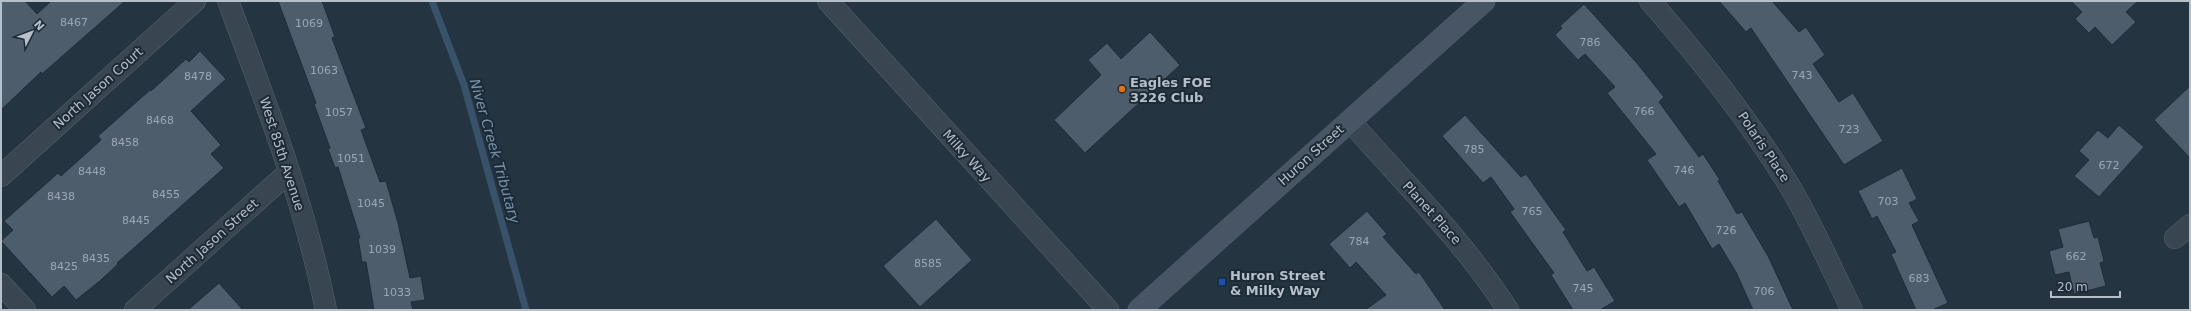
<svg xmlns="http://www.w3.org/2000/svg" width="2191" height="311" font-family="'DejaVu Sans',sans-serif">
	<style>
		.lines { fill: none; stroke-linecap: round; stroke-linejoin: round }
		.stream { stroke: #385269; stroke-width: 7 }
		.building { fill: #4d5d6c; stroke: #202c38 }
		.minor-casing { stroke: #57636e; stroke-width: 22 }
		.secondary-casing { stroke: #57636e; stroke-width: 23 }
		.minor { stroke: #394551; stroke-width: 21 }
		.secondary { stroke: #475564; stroke-width: 22 }
		.food-dot { fill: #e8710a; stroke: #1e2a36; stroke-width: 1.5 }
		.transit-dot { fill: #1a4fb4; stroke: #1e2a36; stroke-width: 1.5 }
		.labels { text-anchor: middle; dominant-baseline: central; stroke-width: 4; stroke-linejoin: round; paint-order: stroke }
		.number-label { font-size: 11px; fill: #9ba7b3 }
		.poi-label { font-size: 13px; font-weight: bold; fill: #b5c0cb; stroke: #1e2a36; text-anchor: start }
		.street-label { font-size: 13px; fill: #b5c0cb; stroke: #1e2a36 }
		.water-label { font-size: 14px; font-style: italic; fill: #7495af; stroke: #1e2a36 }
	</style>
	<rect width="100%" height="100%" fill="#243441"/>
	<g class="lines">
		<path class="stream" d="M 432,1 L 464,85 L 526,310"/>
	</g>
	<g class="building">
		<path d="M 1,1 L 25,1 L 37,14 L 51,1 L 125,1 L 42,74 L 41,72 L 1,110 Z"/>
		<path d="M 278,1 L 322,1 L 335,37 L 332,38 L 366,128 L 361,130 L 380,182 L 386,181 L 398,223 L 410,278 L 421,276 L 425,300 L 411,302 L 413,310 L 374,310 L 366,262 L 362,262 L 358,238 L 360,238 L 338,167 L 335,168 L 328,149 L 330,148 L 314,104 L 316,103 Z"/>
		<path d="M 1719,1 L 1772,1 L 1799,32 L 1806,27 L 1825,55 L 1813,64 L 1839,102 L 1853,93 L 1883,141 L 1844,165 L 1751,28 L 1746,32 Z"/>
		<path d="M 2071,1 L 2138,1 L 2126,12 L 2136,22 L 2112,45 L 2095,27 L 2089,33 L 2075,19 L 2082,12 Z"/>
		<path d="M 1584,4 L 1636,62 L 1664,97 L 1659,102 L 1699,157 L 1703,154 L 1720,180 L 1718,181 L 1737,214 L 1742,212 L 1768,256 L 1793,310 L 1753,310 L 1736,272 L 1719,244 L 1712,249 L 1685,203 L 1679,207 L 1647,160 L 1656,154 L 1607,93 L 1615,87 L 1585,54 L 1578,60 L 1555,35 L 1562,28 L 1560,26 Z"/>
		<path d="M 1150,32 L 1180,65 L 1085,153 L 1054,120 L 1101,75 L 1088,60 L 1107,43 L 1121,59 Z"/>
		<path d="M 200,51 L 226,79 L 191,111 L 221,145 L 211,154 L 224,168 L 117,263 L 118,264 L 101,280 L 76,300 L 64,286 L 52,297 L 1,241 L 13,230 L 4,221 L 58,173 L 61,176 L 101,140 L 98,136 L 150,90 L 151,91 L 186,59 L 189,62 Z"/>
		<path d="M 2190,86 L 2190,158 L 2154,120 Z"/>
		<path d="M 1465,115 L 1521,177 L 1526,174 L 1566,230 L 1563,232 L 1587,271 L 1594,267 L 1615,301 L 1600,310 L 1573,310 L 1551,275 L 1554,273 L 1510,212 L 1514,209 L 1491,177 L 1483,183 L 1442,136 Z"/>
		<path d="M 2119,125 L 2144,147 L 2099,197 L 2074,176 L 2089,160 L 2079,151 L 2098,130 L 2108,138 Z"/>
		<path d="M 1902,168 L 1917,199 L 1909,203 L 1919,221 L 1912,225 L 1948,303 L 1932,310 L 1916,310 L 1891,254 L 1896,252 L 1877,216 L 1872,219 L 1858,191 Z"/>
		<path d="M 1367,211 L 1387,234 L 1383,237 L 1416,274 L 1419,272 L 1445,310 L 1365,310 L 1386,295 L 1356,262 L 1350,268 L 1329,244 Z"/>
		<path d="M 936,219 L 972,260 L 920,307 L 883,266 Z"/>
		<path d="M 2089,221 L 2094,238 L 2098,237 L 2104,261 L 2100,263 L 2106,286 L 2074,294 L 2069,272 L 2055,275 L 2049,251 L 2063,247 L 2058,229 Z"/>
		<path d="M 219,283 L 243,310 L 188,310 Z"/>
	</g>
	<g class="lines">
		<defs>
			<g id="minor">
				<path d="M 228,1 C 266,102 305,204 326,310"/>
				<path d="M 828,1 L 1108,310"/>
				<path d="M 1650,1 C 1701,59 1748,119 1789,185 C 1813,225 1831,268 1852,310"/>
				<path d="M 1350,121 C 1404,183 1463,240 1508,310"/>
				<path d="M 1,176 L 195,1"/>
				<path d="M 2175,238 L 2190,225"/>
				<path d="M 1,284 L 25,310"/>
				<path d="M 135,310 L 289,172"/>
			</g>
			<path id="secondary" d="M 1139,310 L 1484,1"/>
		</defs>
		<use href="#minor" class="minor-casing"/>
		<use href="#secondary" class="secondary-casing"/>
		<use href="#minor" class="minor"/>
		<use href="#secondary" class="secondary"/>
	</g>
	<circle class="food-dot" cx="1122" cy="89" r="4"/>
	<rect class="transit-dot" x="1218" y="278" width="8" height="8" rx="2"/>
	<g class="labels">
		<g class="number-label">
			<text x="74" y="22">8467</text>
			<text x="309" y="23">1069</text>
			<text x="1590" y="42">786</text>
			<text x="324" y="70">1063</text>
			<text x="1802" y="75">743</text>
			<text x="198" y="76">8478</text>
			<text x="1644" y="111">766</text>
			<text x="339" y="112">1057</text>
			<text x="160" y="120">8468</text>
			<text x="1849" y="129">723</text>
			<text x="125" y="142">8458</text>
			<text x="1474" y="149">785</text>
			<text x="351" y="158">1051</text>
			<text x="2109" y="165">672</text>
			<text x="1684" y="170">746</text>
			<text x="92" y="171">8448</text>
			<text x="166" y="194">8455</text>
			<text x="61" y="196">8438</text>
			<text x="1888" y="201">703</text>
			<text x="371" y="203">1045</text>
			<text x="1532" y="211">765</text>
			<text x="136" y="220">8445</text>
			<text x="1726" y="230">726</text>
			<text x="1359" y="241">784</text>
			<text x="382" y="249">1039</text>
			<text x="2076" y="256">662</text>
			<text x="96" y="258">8435</text>
			<text x="928" y="263">8585</text>
			<text x="64" y="266">8425</text>
			<text x="1919" y="278">683</text>
			<text x="1583" y="288">745</text>
			<text x="1764" y="291">706</text>
			<text x="397" y="292">1033</text>
		</g>
		<g class="poi-label">
			<text x="1130" y="82">Eagles FOE<tspan x="1130" dy="15">3226 Club</tspan></text>
			<text x="1230" y="275">Huron Street<tspan x="1230" dy="15">&amp; Milky Way</tspan></text>
		</g>
		<g class="street-label">
			<text transform="translate(98 88) rotate(-42)">North Jason Court</text>
			<text transform="translate(1764 147) rotate(56)">Polaris Place</text>
			<text transform="translate(282 154) rotate(72)">West 85th Avenue</text>
			<text transform="translate(1311 155) rotate(-42)">Huron Street</text>
			<text transform="translate(967 156) rotate(48)">Milky Way</text>
			<text transform="translate(1432 213) rotate(48)">Planet Place</text>
			<text transform="translate(212 241) rotate(-42)">North Jason Street</text>
		</g>
		<g class="water-label">
			<text transform="translate(495 151) rotate(74)">Niver Creek Tributary</text>
		</g>
	</g>
	<rect width="2191" height="311" fill="none" stroke="#b5c0cb" stroke-width="4"/>
	<g transform="translate(32 32) rotate(48)" stroke="#1e2a36" stroke-width="3" paint-order="stroke">
	<path d="M0-3L7 15L0 10L-7 15Z" fill="#b5c0cb"/>
	<text y="-6" font-size="11" font-weight="bold" text-anchor="middle" fill="#b5c0cb">N</text>
	</g>
	<path d="M2051 291v6h69v-6" fill="none" stroke="#b5c0cb" stroke-width="2"/>
	<text x="2057" y="291" font-size="12" fill="#b5c0cb" stroke="#1e2a36" stroke-width="3" paint-order="stroke">20 m</text>
</svg>
